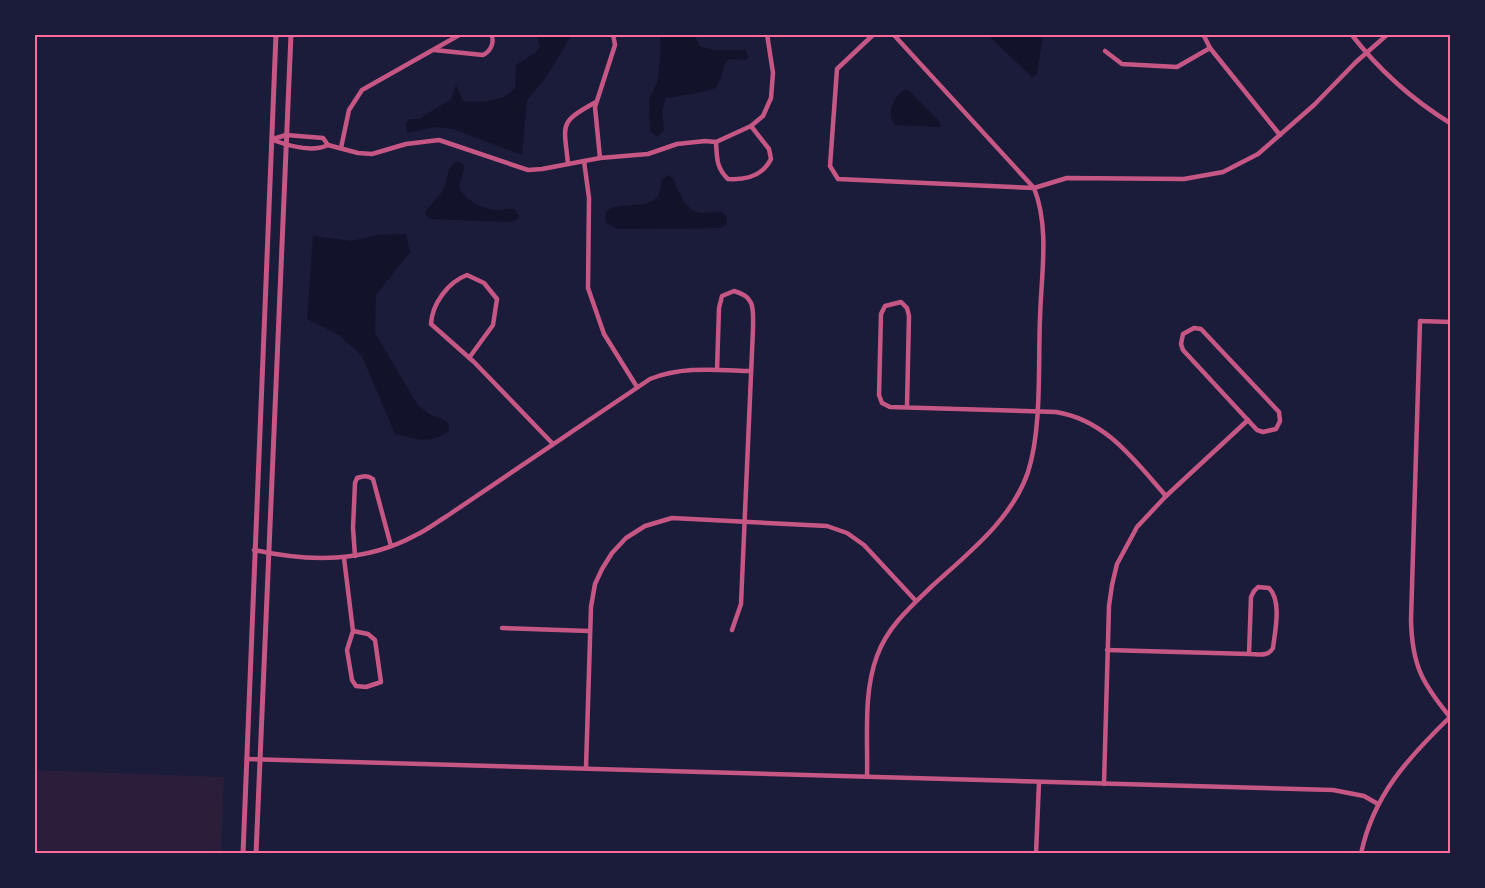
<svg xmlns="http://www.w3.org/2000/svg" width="1485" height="888" font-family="'Archivo Narrow',sans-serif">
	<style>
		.green { fill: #2a1e3b }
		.water { fill: #12122b }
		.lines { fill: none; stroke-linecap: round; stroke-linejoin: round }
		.minor { stroke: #c65784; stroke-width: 4.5 }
		.tertiary { stroke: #c65784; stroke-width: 5 }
		.neatline { fill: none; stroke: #ff6b9d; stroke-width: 2 }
	</style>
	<rect width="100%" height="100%" fill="#1b1b3a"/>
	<path class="green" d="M 35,770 L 224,777 L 221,853 L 35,853 Z"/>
	<g class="water">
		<path d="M 537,35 L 572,35 L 544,80 L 527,100 L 522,155 L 453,129 L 435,127 L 408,133 L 406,129 L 406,123 L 410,119 L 419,119 L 451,99 L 456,85 L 463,101 C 482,102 502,103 515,88 L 516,65 L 535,53 L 540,47 Z"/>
		<path d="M 660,35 L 695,35 L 699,46 L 713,50 L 745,50 L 749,57 L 746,60 L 730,59 L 726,61 C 722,70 722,80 716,87 C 712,92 676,96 666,98 L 662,110 L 664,131 L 657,137 L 650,131 L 649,99 L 657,83 L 661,49 Z"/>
		<path d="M 988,35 L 1043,35 L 1037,74 L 1032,77 Z"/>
		<path d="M 907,89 L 939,121 L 941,127 L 895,125 C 885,113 894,94 907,89 Z"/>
		<path d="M 457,161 L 463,164 L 464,169 L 459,186 C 463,199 482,209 495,210 C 502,210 508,208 515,209 L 519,216 L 518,219 L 511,222 L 432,219 L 427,217 L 425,213 C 429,205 438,199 443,190 C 449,180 445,168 457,161 Z"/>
		<path d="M 669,175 L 673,178 C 679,191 685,213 703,213 C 709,213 715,211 722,212 L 727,217 L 726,225 L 720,228 L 618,229 L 606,223 L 605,213 C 618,198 649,213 659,194 C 661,190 661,184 662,179 Z"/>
		<path d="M 406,234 L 410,252 L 376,295 L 375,333 L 417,404 L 429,414 L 444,420 L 449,424 L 449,431 C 428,445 419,439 395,434 L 362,356 L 339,335 L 307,319 L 313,236 L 351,241 L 378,235 Z"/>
	</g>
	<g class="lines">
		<g class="minor">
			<path d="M 874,34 L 837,69 L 830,166 L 838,179 L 1034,188 L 1067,178 L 1184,179 L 1223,172 L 1258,154 L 1314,105 L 1356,62 L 1388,34"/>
			<path d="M 1203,34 L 1210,48 L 1280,135"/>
			<path d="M 1351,34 C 1379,70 1411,99 1450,123"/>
			<path d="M 434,50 L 483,55 C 491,51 495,42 491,34"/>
			<path d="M 1105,51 L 1122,64 L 1177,67 L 1210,48"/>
			<path d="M 273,139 L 286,135 L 323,138 L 328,145 L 358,153 L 372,154 L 406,144 L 439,140 L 528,170 L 542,169 L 600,158 L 648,154 L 677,144 L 705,141 L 716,142 L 751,126 L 763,116 L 771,98 L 773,73 L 767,34"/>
			<path d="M 273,140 C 289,146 312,153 328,145"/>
			<path d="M 716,142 C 717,157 716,168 728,179 C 746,180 763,175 771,159 L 769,149 L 751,126"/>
			<path d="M 341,148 L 349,110 L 362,90 L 461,34"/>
			<path d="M 600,158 L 595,107 L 615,45 L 613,34"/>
			<path d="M 584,161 L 589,198 L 588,288 L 604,334 L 637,387"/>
			<path d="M 568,164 C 564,123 558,123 596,102"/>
			<path d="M 1194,328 L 1201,329 L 1279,412 L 1280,421 L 1276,429 L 1263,432 L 1257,430 L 1183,350 L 1181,344 L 1183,334 Z"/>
			<path d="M 469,358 L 493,325 L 497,299 L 484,283 L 467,275 C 448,282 432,304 431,324 L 474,362 L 553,444"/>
			<path d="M 717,370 L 719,308 L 722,296 L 734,291 C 756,297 753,309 753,329 L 741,604 L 732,630"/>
			<path d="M 907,406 L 909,316 L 907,308 L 901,302 L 885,306 L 881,314 L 879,395 L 882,403 L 890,407 L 1056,412 C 1106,420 1134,460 1166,496"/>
			<path d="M 254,550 C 309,562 365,563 416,535 C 427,530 437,522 447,516 L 650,379 C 683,366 716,370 751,371"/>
			<path d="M 355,556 L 353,528 L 355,483 L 357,478 C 363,476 367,475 373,479 L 391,546"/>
			<path d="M 344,558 L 353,631 L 347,650 L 352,680 L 356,686 L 366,687 L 381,682 L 375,640 L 368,634 L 353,631"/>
			<path d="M 502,628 L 589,631"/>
			<path d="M 1107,650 L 1249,654 C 1259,654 1268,657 1273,648 C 1275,631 1282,601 1269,588 L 1258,587 L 1254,591 L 1251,597 L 1249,654"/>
			<path d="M 1450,717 C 1422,683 1412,665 1411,620 L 1420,321 L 1450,322"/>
			<path d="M 247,759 L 1333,790 L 1364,796 L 1378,804"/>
			<path d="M 586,768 L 591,607 L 595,584 L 602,569 L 612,553 L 626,538 L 645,526 L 672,518 L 827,526 L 847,533 L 864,545 L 916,601"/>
			<path d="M 867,777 C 868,738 863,693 877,656 C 887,628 909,608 930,588 C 966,555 1012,520 1028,472 C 1042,429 1038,364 1040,318 C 1041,276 1050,228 1034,188 L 893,34"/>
			<path d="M 1104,784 L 1109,606 L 1112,585 L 1117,564 L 1137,527 L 1166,496 L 1248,420"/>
			<path d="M 1036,854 L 1039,782"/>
			<path d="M 1361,854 C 1373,795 1409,757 1450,717"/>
		</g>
		<g class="tertiary">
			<path d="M 243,854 L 276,34"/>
			<path d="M 256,854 L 291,34"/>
		</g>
	</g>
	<rect width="1485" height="888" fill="none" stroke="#1b1b3a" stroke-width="72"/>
	<rect x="36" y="36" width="1413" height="816" class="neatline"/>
</svg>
